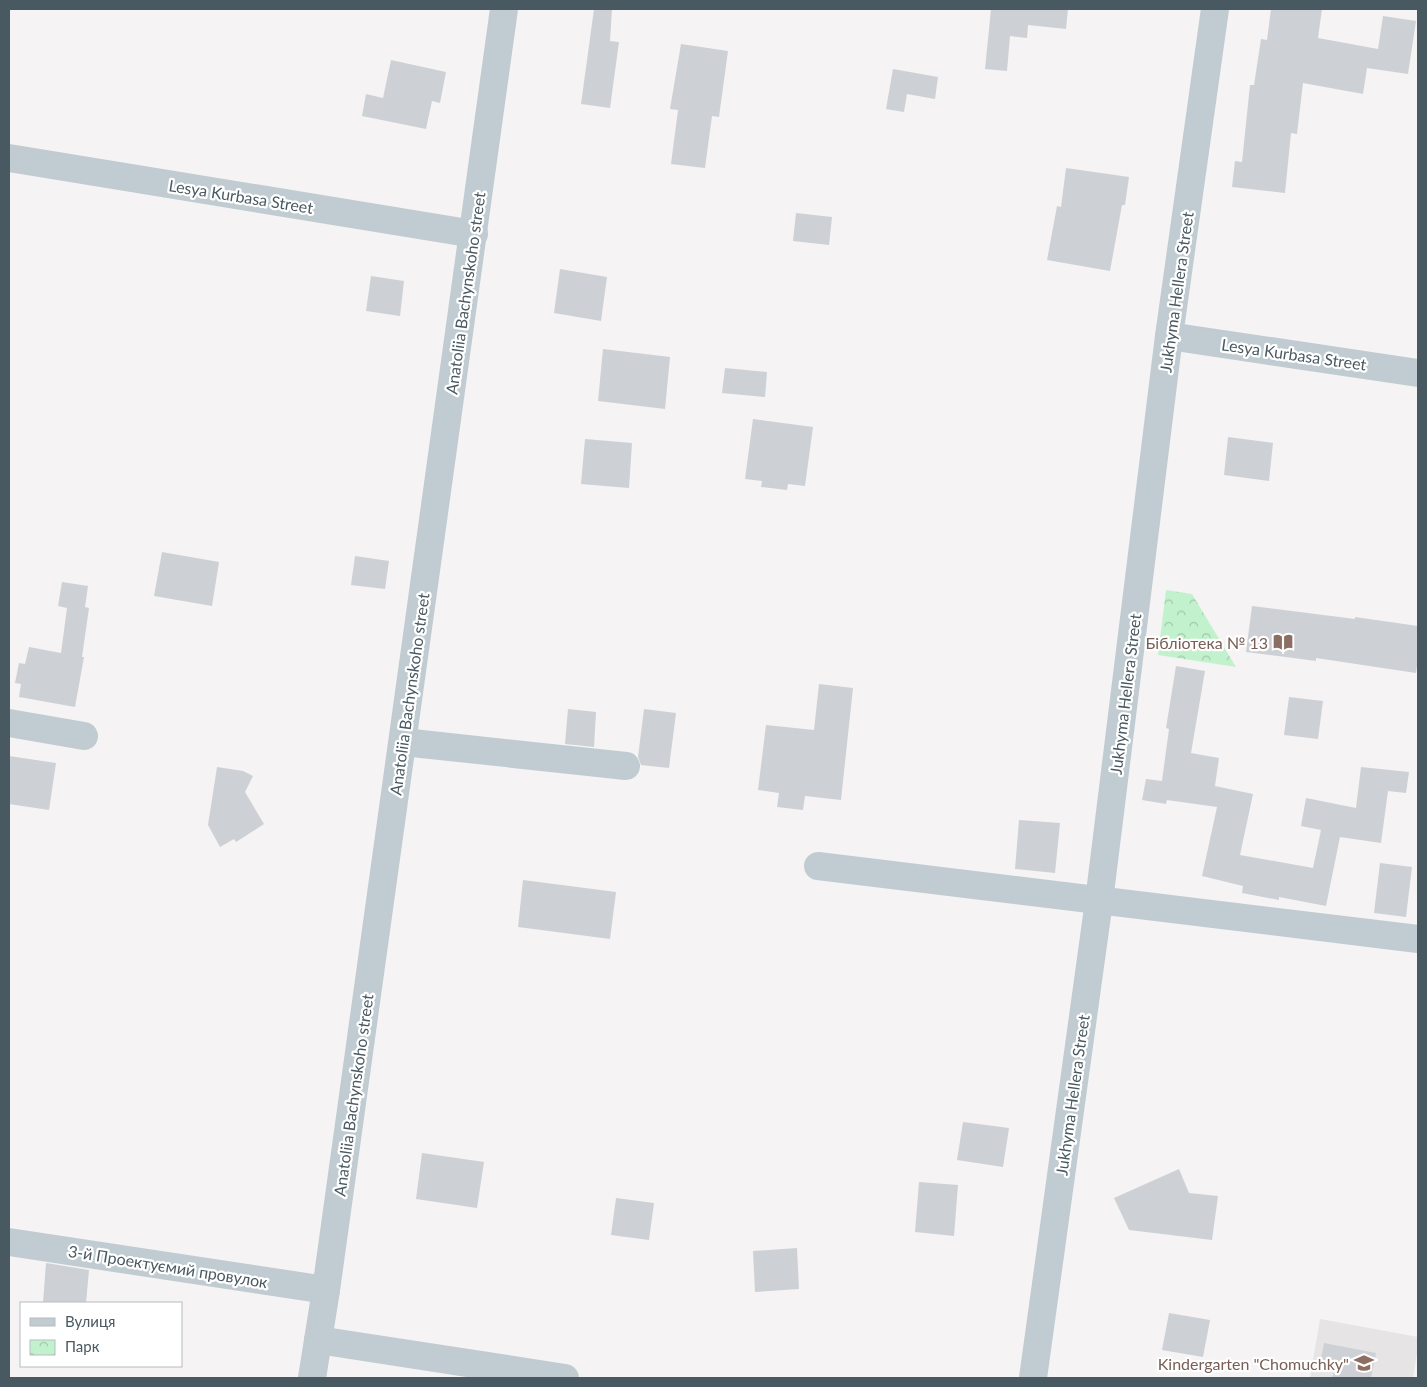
<svg xmlns="http://www.w3.org/2000/svg" width="1427" height="1387" font-family="Lato,sans-serif">
	<style>
		.education { fill: #e6e4e5 }
		.park { fill: url(#park-crowns) }
		.building { fill: #cdd1d5 }
		.lines { fill: none; stroke-linecap: round; stroke-linejoin: round }
		.minor { stroke: #c0ccd2; stroke-width: 28 }
		.labels { text-anchor: middle; dominant-baseline: central; stroke-width: 4.5; stroke-linejoin: round; paint-order: stroke }
		.street-label { font-size: 16px; fill: #495961; stroke: #fff }
		.education-label { font-size: 16px; fill: #785e54; stroke: #fff; text-anchor: end }
	</style>
	<defs>
		<pattern id="park-crowns" width="20" height="18" patternUnits="userSpaceOnUse" patternTransform="scale(1.25)"><rect width="20" height="18" fill="#c2f2cd"/><path d="M2 6a3 3 0 1 1 6 0M12 15a3 3 0 1 1 6 0" fill="none" stroke="#a0c7aa"/></pattern>
	</defs>
	<rect width="100%" height="100%" fill="#f5f3f3"/>
	<path class="education" d="M 1320,1319 L 1418,1337 L 1418,1347 L 1413,1378 L 1310,1378 Z"/>
	<path class="park" d="M 1166,590 L 1192,594 L 1236,667 L 1158,655 Z"/>
	<g class="building">
		<path d="M 594,9 L 612,9 L 610,41 L 619,42 L 610,108 L 581,104 Z"/>
		<path d="M 991,9 L 1068,9 L 1066,29 L 1028,25 L 1027,38 L 1010,36 L 1007,71 L 985,69 Z"/>
		<path d="M 1271,9 L 1322,9 L 1318,38 L 1378,49 L 1383,16 L 1416,21 L 1408,74 L 1367,68 L 1363,94 L 1303,83 L 1297,134 L 1291,133 L 1285,193 L 1232,187 L 1235,161 L 1242,162 L 1250,85 L 1254,85 L 1261,39 L 1267,40 Z"/>
		<path d="M 681,44 L 728,51 L 719,117 L 712,116 L 705,168 L 671,164 L 678,110 L 670,109 Z"/>
		<path d="M 391,60 L 446,72 L 440,103 L 432,101 L 426,129 L 362,116 L 366,94 L 383,98 Z"/>
		<path d="M 893,69 L 938,77 L 935,99 L 907,94 L 904,112 L 886,109 Z"/>
		<path d="M 1066,168 L 1129,177 L 1125,205 L 1122,205 L 1110,271 L 1047,260 L 1057,206 L 1061,207 Z"/>
		<path d="M 796,213 L 832,217 L 829,245 L 793,241 Z"/>
		<path d="M 560,269 L 607,277 L 601,321 L 554,313 Z"/>
		<path d="M 371,276 L 404,281 L 400,316 L 366,311 Z"/>
		<path d="M 603,349 L 670,357 L 665,409 L 598,401 Z"/>
		<path d="M 725,368 L 767,372 L 765,397 L 722,393 Z"/>
		<path d="M 753,419 L 813,427 L 805,486 L 788,484 L 787,490 L 761,487 L 762,481 L 745,479 Z"/>
		<path d="M 1228,437 L 1273,443 L 1269,481 L 1224,475 Z"/>
		<path d="M 585,439 L 632,443 L 629,488 L 581,484 Z"/>
		<path d="M 162,552 L 219,562 L 212,606 L 154,596 Z"/>
		<path d="M 355,556 L 389,561 L 385,589 L 351,585 Z"/>
		<path d="M 62,582 L 88,586 L 85,607 L 89,608 L 82,657 L 84,657 L 75,707 L 19,697 L 21,684 L 15,683 L 19,663 L 25,664 L 29,647 L 61,653 L 67,608 L 58,606 Z"/>
		<path d="M 1252,606 L 1355,619 L 1355,617 L 1418,626 L 1418,659 L 1416,673 L 1316,658 L 1316,661 L 1246,652 Z"/>
		<path d="M 1176,666 L 1205,671 L 1191,753 L 1219,758 L 1215,786 L 1253,794 L 1240,855 L 1313,868 L 1321,830 L 1301,826 L 1306,798 L 1356,808 L 1361,767 L 1409,772 L 1406,793 L 1388,791 L 1381,843 L 1340,837 L 1326,906 L 1279,897 L 1279,900 L 1242,893 L 1243,886 L 1202,876 L 1217,807 L 1167,800 L 1166,804 L 1142,800 L 1146,779 L 1162,781 L 1169,729 L 1166,728 Z"/>
		<path d="M 819,684 L 853,688 L 841,800 L 805,796 L 803,810 L 777,807 L 779,793 L 758,790 L 766,725 L 814,730 Z"/>
		<path d="M 1289,697 L 1323,701 L 1318,739 L 1284,735 Z"/>
		<path d="M 568,709 L 596,712 L 594,747 L 565,744 Z"/>
		<path d="M 644,709 L 676,713 L 669,768 L 641,765 L 638,757 Z"/>
		<path d="M 9,756 L 56,763 L 49,810 L 9,804 Z"/>
		<path d="M 217,767 L 243,771 L 253,776 L 245,792 L 264,824 L 236,842 L 234,839 L 220,847 L 208,825 Z"/>
		<path d="M 1019,820 L 1060,823 L 1055,873 L 1015,869 Z"/>
		<path d="M 1380,863 L 1412,867 L 1406,917 L 1374,913 Z"/>
		<path d="M 523,880 L 616,892 L 610,939 L 518,927 Z"/>
		<path d="M 963,1122 L 1009,1128 L 1003,1167 L 957,1160 Z"/>
		<path d="M 422,1153 L 484,1162 L 477,1208 L 416,1199 Z"/>
		<path d="M 1179,1169 L 1189,1193 L 1218,1196 L 1212,1240 L 1129,1230 L 1114,1198 Z"/>
		<path d="M 919,1182 L 958,1185 L 954,1236 L 915,1232 Z"/>
		<path d="M 616,1198 L 654,1203 L 649,1240 L 611,1235 Z"/>
		<path d="M 797,1248 L 799,1289 L 755,1292 L 753,1251 Z"/>
		<path d="M 46,1263 L 89,1270 L 86,1303 L 43,1303 Z"/>
		<path d="M 1169,1313 L 1210,1320 L 1203,1357 L 1162,1350 Z"/>
		<path d="M 1324,1343 L 1376,1353 L 1371,1378 L 1332,1378 L 1334,1372 L 1319,1370 Z"/>
	</g>
	<g class="lines">
		<g class="minor">
			<path d="M 9,158 L 474,234"/>
			<path d="M 1169,336 L 1418,373"/>
			<path d="M 9,723 L 84,736"/>
			<path d="M 403,742 L 626,766"/>
			<path d="M 818,866 L 1418,939"/>
			<path d="M 9,1242 L 326,1290"/>
			<path d="M 318,1340 L 565,1378"/>
			<path d="M 312,1378 L 326,1290 L 504,9"/>
			<path d="M 1033,1378 L 1099,901 L 1169,336 L 1215,9"/>
		</g>
	</g>
	<defs>
		<symbol id="library-bare" viewBox="-9 -9 18 18"><path d="M-6-4Q-3-5.5-.7-3.5V5Q-3 3-6 4ZM6-4Q3-5.5 .7-3.5V5Q3 3 6 4Z" fill="#8d6e63" stroke="#fff" stroke-width="2.5" paint-order="stroke"/></symbol>
		<symbol id="school-bare" viewBox="-9 -9 18 18"><path d="M0-5L7-2L0 1L-7-2ZM-4 1L0 2.5L4 1V4Q0 6-4 4Z" fill="#8d6e63" stroke="#fff" stroke-width="2.5" paint-order="stroke"/></symbol>
	</defs>
	<g fill-rule="evenodd">
		<use href="#library-bare" x="1269" y="628" width="28" height="28"/>
		<use href="#school-bare" x="1350" y="1349" width="28" height="28"/>
	</g>
	<g class="labels">
		<g class="street-label">
			<text transform="translate(241 196) rotate(9)">Lesya Kurbasa Street</text>
			<text transform="translate(1176 292) rotate(-82)">Jukhyma Hellera Street</text>
			<text transform="translate(465 293) rotate(-82)">Anatoliia Bachynskoho street</text>
			<text transform="translate(1294 354) rotate(8)">Lesya Kurbasa Street</text>
			<text transform="translate(409 694) rotate(-82)">Anatoliia Bachynskoho street</text>
			<text transform="translate(1125 694) rotate(-83)">Jukhyma Hellera Street</text>
			<text transform="translate(353 1095) rotate(-82)">Anatoliia Bachynskoho street</text>
			<text transform="translate(1072 1095) rotate(-82)">Jukhyma Hellera Street</text>
			<text transform="translate(168 1266) rotate(9)">3-й Проектуємий провулок</text>
		</g>
		<g class="education-label">
			<text x="1268" y="642">Бібліотека № 13</text>
			<text x="1349" y="1363">Kindergarten "Chomuchky"</text>
		</g>
	</g>
	<rect width="1427" height="1387" fill="none" stroke="#495961" stroke-width="20"/>
	<rect x="20" y="1302" width="162" height="65" fill="#ffffff" stroke="#b6bdc0"/>
	<rect x="30" y="1318" width="25" height="8" fill="#c0ccd2" stroke="#b6bdc0"/>
	<text x="65" y="1327" font-size="15" fill="#495961">Вулиця</text>
	<rect x="30" y="1340" width="25" height="15" fill="url(#park-crowns)" stroke="#b6bdc0"/>
	<text x="65" y="1352" font-size="15" fill="#495961">Парк</text>
</svg>
